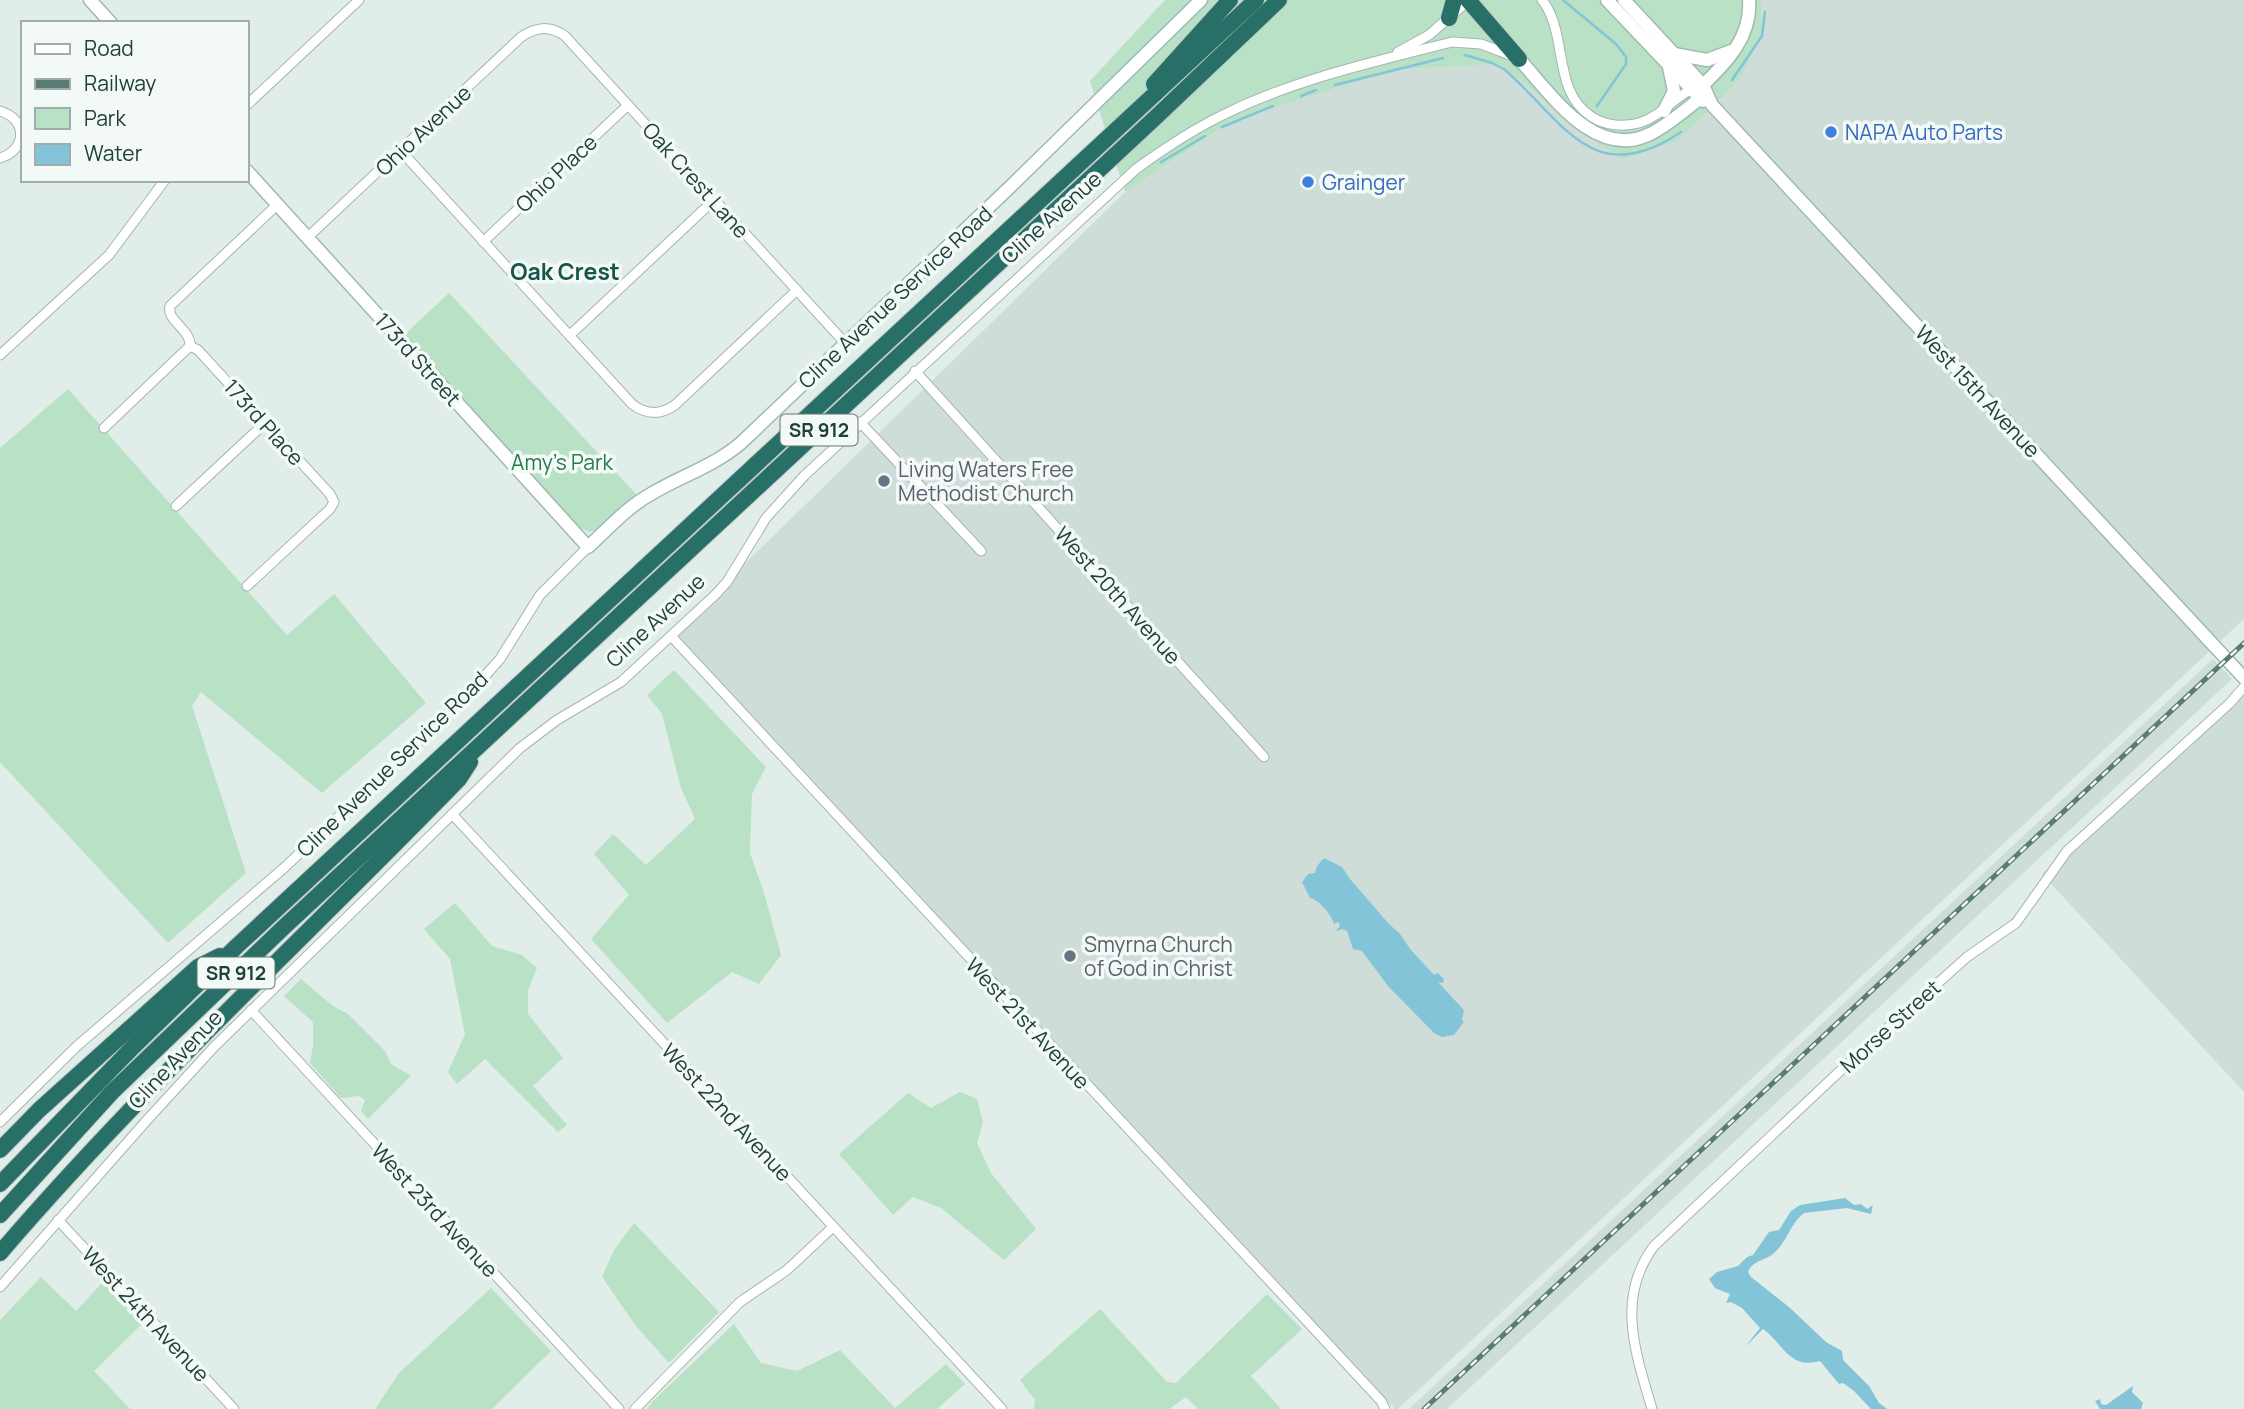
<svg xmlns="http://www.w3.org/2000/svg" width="2244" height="1409" font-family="Manrope,sans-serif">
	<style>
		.built { fill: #cfddd8 }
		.green { fill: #b8e1c6 }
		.water { fill: #84c4d8 }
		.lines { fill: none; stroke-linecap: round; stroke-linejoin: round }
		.stream { stroke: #84c4d8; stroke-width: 2.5 }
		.street-casing { stroke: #a3b6b1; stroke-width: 11 }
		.secondary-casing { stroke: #9fbab3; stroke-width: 15 }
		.highway-casing { stroke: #c1cac8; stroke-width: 18 }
		.street { stroke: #fff; stroke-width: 9 }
		.secondary { stroke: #fff; stroke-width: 12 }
		.highway { stroke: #287067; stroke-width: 16 }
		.rail-casing { stroke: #5a7c75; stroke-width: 5 }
		.rail { stroke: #f2f9f6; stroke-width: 2.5; stroke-dasharray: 8; stroke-linecap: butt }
		.shop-dot { fill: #3f7fe0; stroke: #f2f9f6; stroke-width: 2.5 }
		.worship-dot { fill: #6b7280; stroke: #f2f9f6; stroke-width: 2.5 }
		.labels { text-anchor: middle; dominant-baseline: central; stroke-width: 7; stroke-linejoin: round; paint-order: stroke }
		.shield { fill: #f2f9f6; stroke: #5f7872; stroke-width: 2 }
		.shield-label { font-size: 19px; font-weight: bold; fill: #20403a }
		.street-label { font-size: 21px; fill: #20403a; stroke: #f2f9f6 }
		.shop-label { font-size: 21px; fill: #366cbe; stroke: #f2f9f6; text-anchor: start }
		.park-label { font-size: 21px; fill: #257b4d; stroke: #f2f9f6 }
		.worship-label { font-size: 21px; fill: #5b616d; stroke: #f2f9f6; text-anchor: start }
		.neighbourhood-label { font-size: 23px; font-weight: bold; fill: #19554b; stroke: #f2f9f6 }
	</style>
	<rect width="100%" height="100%" fill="#e1ede9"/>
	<g class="built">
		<path d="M 1761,0 L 2244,0 L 2244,619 L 1398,1409 L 1395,1409 L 671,636 L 1125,192 L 1230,122 L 1392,70 L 1500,64 L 1620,160 L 1763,32 Z"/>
		<path d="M 2213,659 L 2232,679 L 1447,1409 L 1409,1409 Z"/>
		<path d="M 2244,684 L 2244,1092 L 2042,874 Z"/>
	</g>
	<g class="green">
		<path d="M 1165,0 L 1761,0 L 1763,32 L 1740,79 L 1678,141 L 1620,160 L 1500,64 L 1392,70 L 1230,122 L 1125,192 L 1090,81 Z"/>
		<path d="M 449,293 L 637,495 L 598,530 L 589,532 L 577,526 L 403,336 Z"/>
		<path d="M 68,389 L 287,635 L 334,594 L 426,703 L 322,793 L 201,692 L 192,706 L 246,873 L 168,943 L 0,762 L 0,448 Z"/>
		<path d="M 674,670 L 766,767 L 752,794 L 750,853 L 764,893 L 781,955 L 759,984 L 732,972 L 667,1023 L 591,939 L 629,895 L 594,854 L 613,834 L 646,865 L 695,819 L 681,788 L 662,714 L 647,695 Z"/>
		<path d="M 455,903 L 492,946 L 522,955 L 537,968 L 528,990 L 528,1014 L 563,1058 L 533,1086 L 567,1125 L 558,1132 L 485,1059 L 457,1084 L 448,1072 L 465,1034 L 450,959 L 424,929 Z"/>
		<path d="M 301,979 L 333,1006 L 348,1014 L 385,1051 L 391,1064 L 411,1076 L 368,1119 L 361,1111 L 365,1100 L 359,1096 L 341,1098 L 310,1063 L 313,1046 L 313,1022 L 284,996 Z"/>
		<path d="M 960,1092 L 977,1099 L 983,1123 L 977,1143 L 991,1173 L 1036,1229 L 1004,1260 L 941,1208 L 913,1197 L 893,1215 L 839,1154 L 908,1093 L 931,1108 Z"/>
		<path d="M 634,1223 L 719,1312 L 669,1363 L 636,1326 L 602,1277 L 614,1250 Z"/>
		<path d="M 41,1277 L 76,1311 L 103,1282 L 142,1324 L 94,1371 L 130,1409 L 0,1409 L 0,1320 Z"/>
		<path d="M 491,1288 L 551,1351 L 492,1409 L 375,1409 L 399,1373 Z"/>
		<path d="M 1267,1294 L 1302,1329 L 1251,1376 L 1281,1409 L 1198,1409 L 1186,1397 L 1169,1409 L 1034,1409 L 1035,1400 L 1020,1380 L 1100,1309 L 1167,1382 L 1176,1383 Z"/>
		<path d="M 734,1324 L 761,1363 L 797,1371 L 840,1350 L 895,1408 L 946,1364 L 965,1384 L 937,1409 L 647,1409 L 654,1400 Z"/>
	</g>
	<g class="water">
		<path d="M 1324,858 L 1342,867 L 1350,879 L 1389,924 L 1400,934 L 1411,950 L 1434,975 L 1438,973 L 1444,979 L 1443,983 L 1438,982 L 1464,1010 L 1462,1020 L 1464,1022 L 1454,1035 L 1442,1037 L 1434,1033 L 1388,986 L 1362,951 L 1353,949 L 1347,931 L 1343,929 L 1336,931 L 1340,926 L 1338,922 L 1334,924 C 1332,915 1319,900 1310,898 L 1302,882 L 1308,874 L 1315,873 L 1317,866 Z"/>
		<path d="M 1845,1198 L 1854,1205 L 1861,1204 L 1867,1209 L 1873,1205 L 1871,1214 L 1847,1208 L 1804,1213 C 1791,1222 1787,1242 1774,1253 C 1765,1261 1753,1260 1748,1272 L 1751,1277 L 1789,1307 L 1826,1342 L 1842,1351 L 1843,1360 L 1869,1386 L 1879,1403 L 1887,1409 L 1871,1409 L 1854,1391 L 1843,1383 L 1839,1384 L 1820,1361 C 1789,1370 1783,1343 1763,1329 L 1745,1347 L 1760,1328 L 1742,1308 L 1731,1302 L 1726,1303 L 1730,1294 L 1715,1288 L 1709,1279 L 1717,1272 L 1738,1266 L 1747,1257 L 1753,1255 L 1769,1232 L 1779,1230 L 1791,1211 L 1800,1205 Z"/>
		<path d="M 2133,1386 L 2132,1392 L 2143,1403 L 2141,1409 L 2100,1409 L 2095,1401 L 2100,1399 L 2101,1404 L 2106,1405 Z"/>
	</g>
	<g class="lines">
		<g class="stream">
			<path d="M 1563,0 L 1616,44 L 1626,57 L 1626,64 L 1597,106"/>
			<path d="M 1465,55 L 1492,63 L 1504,69 C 1563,120 1592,192 1681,132"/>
			<path d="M 1732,80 L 1762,36 L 1765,12"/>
			<path d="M 1335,85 L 1443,58"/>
			<path d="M 1301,96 L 1316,90"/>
			<path d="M 1222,127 L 1273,106"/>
			<path d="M 1161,162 L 1205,136"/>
		</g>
		<defs>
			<g id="street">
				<path d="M 1542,0 C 1569,34 1551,91 1592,117 C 1606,126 1624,127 1639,123 C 1662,116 1674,97 1694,88"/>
				<path d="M 1398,52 L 1429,35 L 1469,0"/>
				<path d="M 247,105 L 359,0"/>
				<path d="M 0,111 C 28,119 27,150 0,158"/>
				<path d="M 401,151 L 632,404 C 646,415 661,415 675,405 L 797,290"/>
				<path d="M 308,237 L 521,37 C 536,27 549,25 565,36 L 845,343"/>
				<path d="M 483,242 L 628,105"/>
				<path d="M 570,335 L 714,200"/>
				<path d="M 190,346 L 198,350 L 330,494 L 334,502 L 330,509 L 247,586"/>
				<path d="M 0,355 L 109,255 L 165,180"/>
				<path d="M 915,371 L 1264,757"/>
				<path d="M 860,422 L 981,551"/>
				<path d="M 104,428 L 190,346 C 191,329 166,321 170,306 L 277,205"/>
				<path d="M 176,506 L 265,423"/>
				<path d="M 671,636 L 1329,1345 L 1381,1401 L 1385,1409"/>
				<path d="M 452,814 L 1002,1409"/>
				<path d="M 251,1010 L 619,1409"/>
				<path d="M 0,1122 L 77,1046 L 285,867 L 468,695 L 500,659 L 540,595 L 588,547"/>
				<path d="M 58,1220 L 234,1409"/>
				<path d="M 0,1287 L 148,1119 L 214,1047 L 520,748 L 557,720 L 621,682 L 715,595 L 727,582 L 766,518 L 804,476 L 1136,169 C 1165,148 1195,128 1227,113 C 1297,79 1377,61 1452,42 L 1481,44 L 1510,55"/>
				<path d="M 635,1409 L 740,1302 L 787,1270 L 833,1227"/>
				<path d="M 1652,1409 C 1636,1354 1615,1298 1654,1246 L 1840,1071 L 1967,957 L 2016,923 L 2067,851 L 2230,703 L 2244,687"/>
			</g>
			<g id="secondary">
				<path d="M 90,0 L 111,23"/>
				<path d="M 1607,0 L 1703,101"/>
				<path d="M 1624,0 L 1703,85 L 1712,105 L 2244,678"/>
				<path d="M 1674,54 L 1707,60 L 1734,50"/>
				<path d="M 1519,59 C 1551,94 1595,161 1650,134 C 1668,125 1684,111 1699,99 L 1703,85"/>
				<path d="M 1703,85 C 1727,62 1752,36 1749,0"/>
				<path d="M 1664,111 L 1674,91 L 1669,67"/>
				<path d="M 247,171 L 588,547 C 608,529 627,507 651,494 C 681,476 714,466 741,443 L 1010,187 L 1201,0"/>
			</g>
			<g id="highway">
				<path d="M 1468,0 L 1519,59"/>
				<path d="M 1449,18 L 1454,0"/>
				<path d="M 1154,84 L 1230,0"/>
				<path d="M 0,1150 L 39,1110 L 198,967 L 220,956"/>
				<path d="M 0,1184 L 133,1047 L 237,946 L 1256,0"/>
				<path d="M 0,1215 L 112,1092 L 284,927 L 1156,117 L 1279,0"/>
				<path d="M 0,1253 C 143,1086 306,937 459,779 L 470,762"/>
			</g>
		</defs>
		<use href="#street" class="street-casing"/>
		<use href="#secondary" class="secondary-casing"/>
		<use href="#highway" class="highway-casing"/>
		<use href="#street" class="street"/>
		<use href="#secondary" class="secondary"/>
		<use href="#highway" class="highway"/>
		<defs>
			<path id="rail" d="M 1424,1409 L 2244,643"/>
		</defs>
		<use href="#rail" class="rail-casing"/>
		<use href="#rail" class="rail"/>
	</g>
	<g class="shop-dot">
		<circle cx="1831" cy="132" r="7"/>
		<circle cx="1308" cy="182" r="7"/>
	</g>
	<g class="worship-dot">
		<circle cx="884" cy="481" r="7"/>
		<circle cx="1070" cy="956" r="7"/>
	</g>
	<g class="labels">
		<g class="shield">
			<rect x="780.5" y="414.5" width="77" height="31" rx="5"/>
			<rect x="197.5" y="957.5" width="77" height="31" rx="5"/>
		</g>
		<g class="shield-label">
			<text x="819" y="430">SR 912</text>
			<text x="236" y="973">SR 912</text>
		</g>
		<g class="street-label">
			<text transform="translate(423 130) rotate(-43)">Ohio Avenue</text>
			<text transform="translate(556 173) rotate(-43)">Ohio Place</text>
			<text transform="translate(696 180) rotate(48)">Oak Crest Lane</text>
			<text transform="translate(1051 217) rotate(-42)">Cline Avenue</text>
			<text transform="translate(895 297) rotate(-43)">Cline Avenue Service Road</text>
			<text transform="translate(418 359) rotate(48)">173rd Street</text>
			<text transform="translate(1978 391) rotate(47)">West 15th Avenue</text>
			<text transform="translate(264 422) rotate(48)">173rd Place</text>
			<text transform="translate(1118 595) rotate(48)">West 20th Avenue</text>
			<text transform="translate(655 620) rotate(-43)">Cline Avenue</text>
			<text transform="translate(392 764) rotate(-44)">Cline Avenue Service Road</text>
			<text transform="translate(1028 1023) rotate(47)">West 21st Avenue</text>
			<text transform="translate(1890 1026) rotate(-42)">Morse Street</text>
			<text transform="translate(175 1059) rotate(-47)">Cline Avenue</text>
			<text transform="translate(727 1112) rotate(47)">West 22nd Avenue</text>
			<text transform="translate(435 1210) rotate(47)">West 23rd Avenue</text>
			<text transform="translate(146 1314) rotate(47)">West 24th Avenue</text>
		</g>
		<g class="shop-label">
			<text x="1845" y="132">NAPA Auto Parts</text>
			<text x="1322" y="182">Grainger</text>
		</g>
		<g class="park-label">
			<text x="562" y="462">Amy's Park</text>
		</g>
		<g class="worship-label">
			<text x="898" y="469">Living Waters Free<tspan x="898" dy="24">Methodist Church</tspan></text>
			<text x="1084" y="944">Smyrna Church<tspan x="1084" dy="24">of God in Christ</tspan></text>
		</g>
		<g class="neighbourhood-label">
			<text x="565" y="271">Oak Crest</text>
		</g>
	</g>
	<rect x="21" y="21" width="228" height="161" fill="#f2f9f6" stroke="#9eafab" stroke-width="2"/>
	<rect x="35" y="44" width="35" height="10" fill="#ffffff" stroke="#9eafab" stroke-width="2"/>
	<text x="84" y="56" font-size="21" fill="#20403a">Road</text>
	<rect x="35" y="79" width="35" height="10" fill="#5a7c75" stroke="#9eafab" stroke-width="2"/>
	<text x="84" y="91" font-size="21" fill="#20403a">Railway</text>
	<rect x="35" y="108" width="35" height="21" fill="#b8e1c6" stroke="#9eafab" stroke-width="2"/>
	<text x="84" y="126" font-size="21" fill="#20403a">Park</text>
	<rect x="35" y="144" width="35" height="21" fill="#84c4d8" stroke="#9eafab" stroke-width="2"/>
	<text x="84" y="161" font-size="21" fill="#20403a">Water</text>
</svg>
